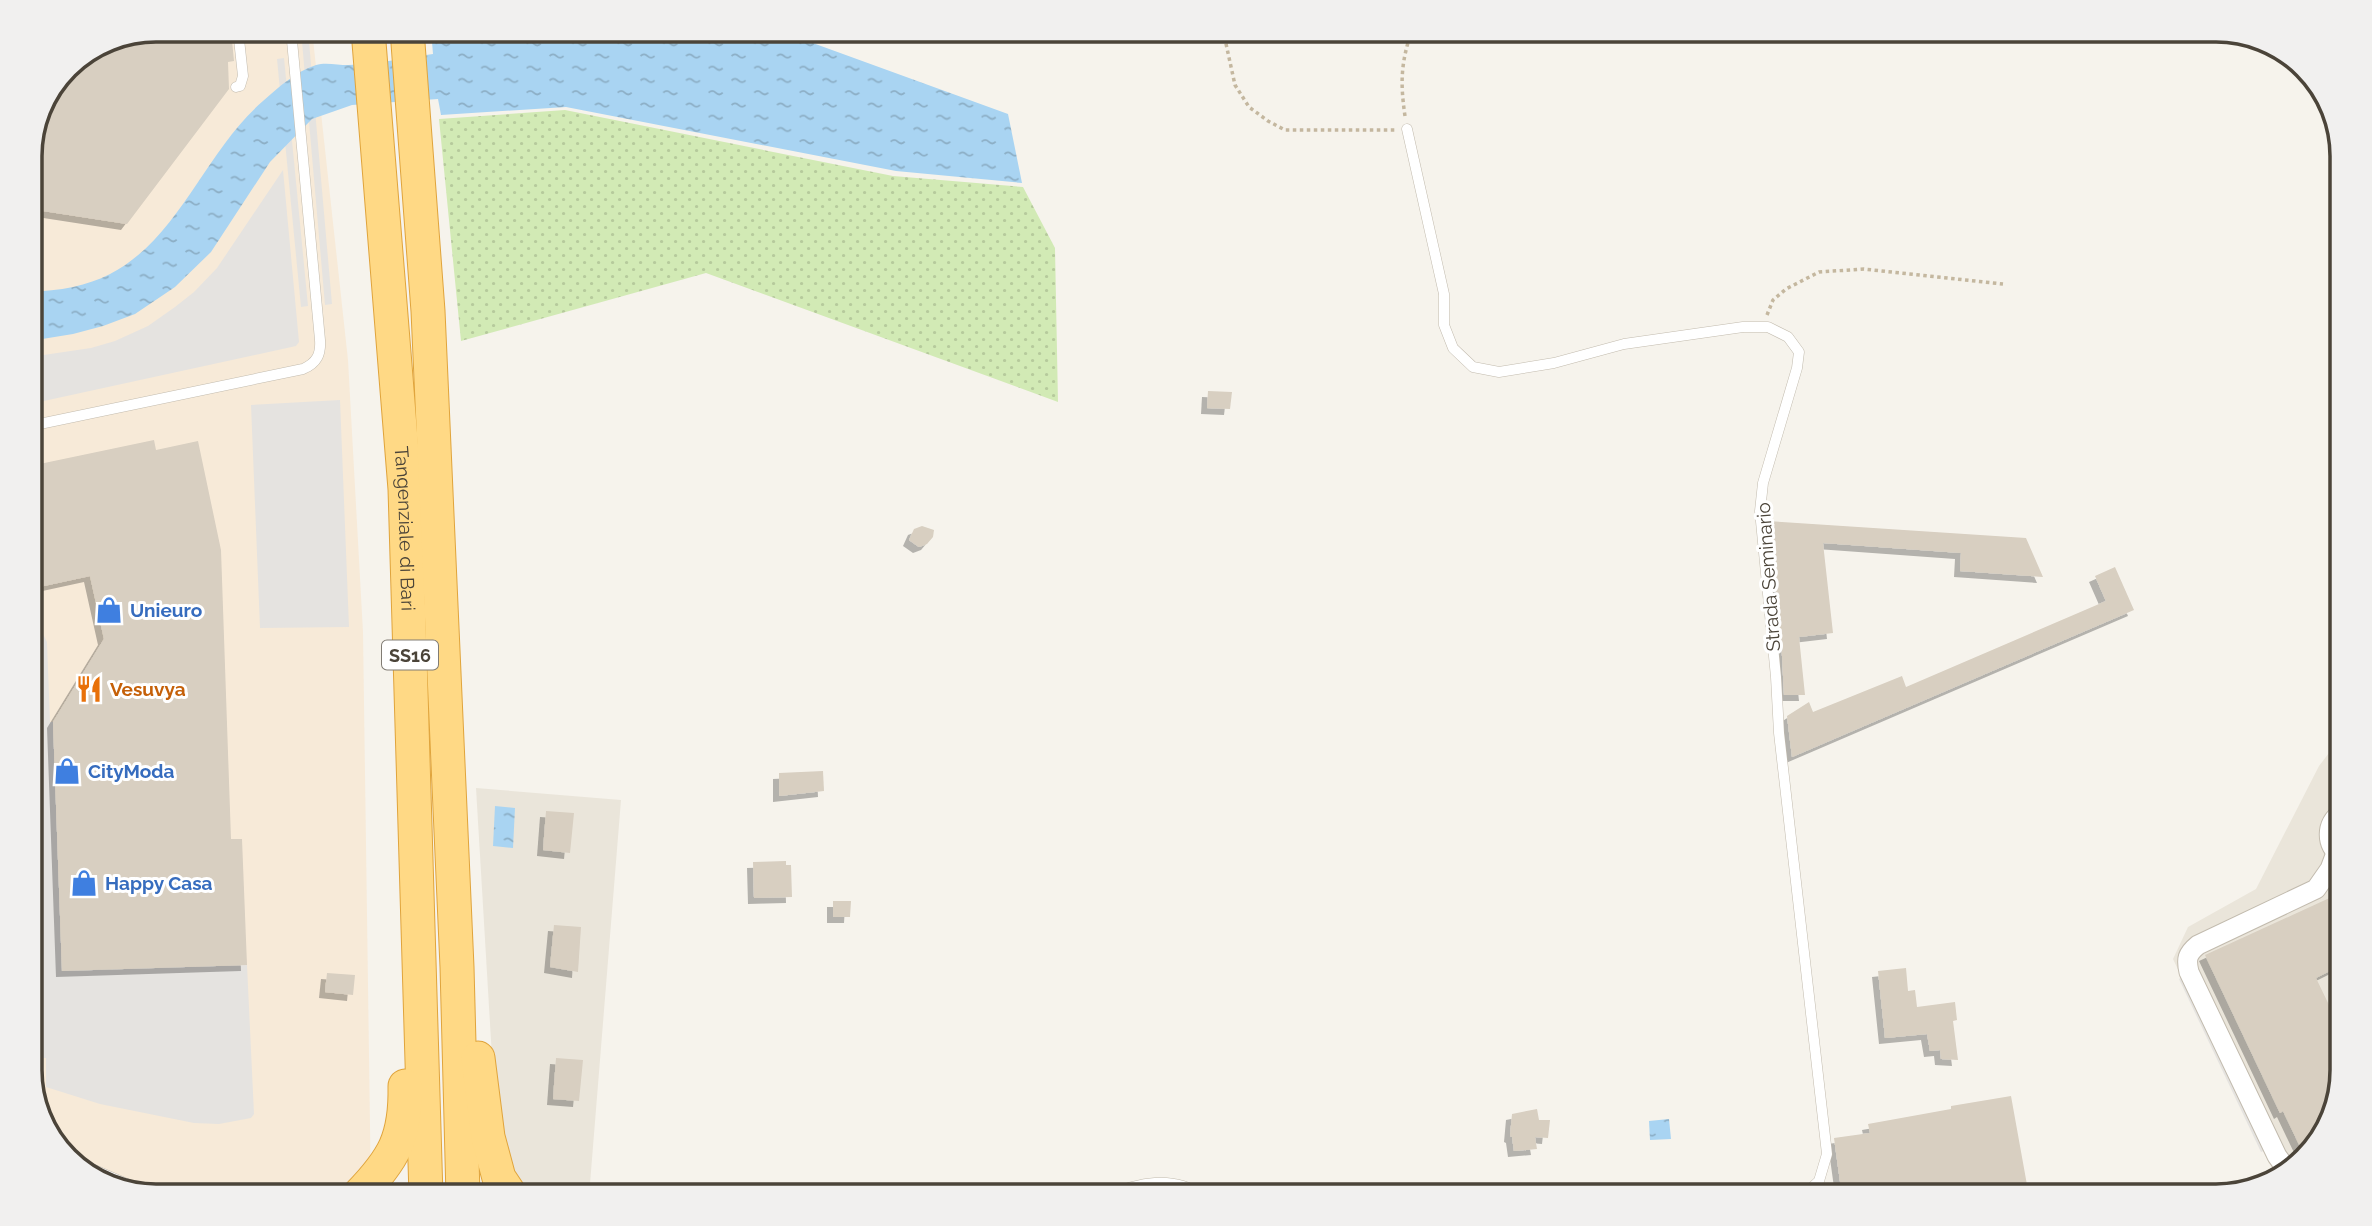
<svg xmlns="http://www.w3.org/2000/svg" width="2372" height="1226" font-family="Raleway,sans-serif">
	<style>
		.residential { fill: #eae5da }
		.commercial { fill: #f7ead8 }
		.grass { fill: url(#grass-dots) }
		.parking { fill: #e5e3e0 }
		.water { fill: url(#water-ripples) }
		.building { fill: #d8cfc1; filter: url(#shadow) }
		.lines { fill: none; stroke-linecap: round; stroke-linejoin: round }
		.service-casing { stroke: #c2bbae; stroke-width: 11 }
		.minor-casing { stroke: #c2bbae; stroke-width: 21 }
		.trunk-casing { stroke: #e0a43c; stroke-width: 35 }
		.path { stroke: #c4b79f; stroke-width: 3.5; stroke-dasharray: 3.5 3.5; stroke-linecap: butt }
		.service { stroke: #fff; stroke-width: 10 }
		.minor { stroke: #fff; stroke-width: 19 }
		.trunk { stroke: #ffd985; stroke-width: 33 }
		.labels { text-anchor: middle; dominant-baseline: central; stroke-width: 6; stroke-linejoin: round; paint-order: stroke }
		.shield { fill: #fff; stroke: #817c74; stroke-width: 2 }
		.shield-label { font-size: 18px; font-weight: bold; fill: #4b4439 }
		.street-label { font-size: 19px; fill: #4b4439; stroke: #fff }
		.shop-label { font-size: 19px; font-weight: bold; fill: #366cbe; stroke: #fff; text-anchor: start }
		.food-label { font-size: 19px; font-weight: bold; fill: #c56008; stroke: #fff; text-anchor: start }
		.rim { fill: none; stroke: #4b4439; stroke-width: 3.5 }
	</style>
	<defs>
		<pattern id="grass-dots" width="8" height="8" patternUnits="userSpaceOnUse" patternTransform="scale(1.75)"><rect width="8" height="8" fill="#d2eab5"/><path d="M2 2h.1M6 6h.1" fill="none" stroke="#b6ca9c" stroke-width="1.8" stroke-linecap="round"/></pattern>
		<pattern id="water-ripples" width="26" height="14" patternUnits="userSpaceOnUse" patternTransform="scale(1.75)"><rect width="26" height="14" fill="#a9d4f2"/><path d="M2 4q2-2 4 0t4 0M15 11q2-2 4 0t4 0" fill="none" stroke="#8caec5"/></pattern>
		<filter id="shadow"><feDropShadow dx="-6" dy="6" stdDeviation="0" flood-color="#0004"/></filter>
	</defs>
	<rect width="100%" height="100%" fill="#f6f3ec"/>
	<g class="residential">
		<path d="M 2342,736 L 2342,1070 L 2329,1126 L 2286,1175 L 2277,1178 L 2173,959 L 2188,927 L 2256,889 L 2319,766 Z"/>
		<path d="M 476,788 L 621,800 L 589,1196 L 520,1196 L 512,1189 L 492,1057 Z"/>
	</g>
	<path class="commercial" d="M 156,30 L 312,30 L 348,360 L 363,632 L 371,1196 L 156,1196 L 100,1183 L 51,1140 L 30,1078 L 30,148 L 108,39 Z"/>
	<path class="grass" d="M 565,110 L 893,176 L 1023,187 L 1055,248 L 1058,402 L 706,273 L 461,341 L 439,119 Z"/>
	<g class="parking">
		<path d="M 301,30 L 308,30 L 332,304 L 325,305 Z"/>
		<path d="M 284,58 L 308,306 L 301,307 L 277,59 Z"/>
		<path d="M 283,170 L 299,342 L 296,346 L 30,404 L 30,357 L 91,348 L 115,341 L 148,326 L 175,307 L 194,292 L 217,268 Z"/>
		<path d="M 340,400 L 349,627 L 260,628 L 251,405 Z"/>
		<path d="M 30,622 L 40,628 L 47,642 L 50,722 L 53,722 L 62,970 L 247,965 L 254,1114 L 251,1118 L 219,1124 L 194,1123 L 100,1104 L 46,1087 L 46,1058 L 30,1058 Z"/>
		<path d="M 2184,976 L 2266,1150 L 2261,1152 L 2179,979 Z"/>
	</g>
	<g class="water">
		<path d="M 431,30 L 777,30 L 1008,114 L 1022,183 L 896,171 L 566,107 L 441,115 L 438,99 L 352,105 L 312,119 L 270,162 L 211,252 L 175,287 L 135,314 L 103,326 L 73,334 L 30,341 L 30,292 C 44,291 59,290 73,287 C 173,266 194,161 263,101 C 279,87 295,72 316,65 C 325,62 338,65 348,65 C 376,64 405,58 433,54 Z"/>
		<path d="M 495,806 L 515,808 L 513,848 L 493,846 Z"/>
		<path d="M 1669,1119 L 1671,1139 L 1650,1140 L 1649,1121 Z"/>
	</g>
	<g class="building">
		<path d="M 156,30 L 231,30 L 234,61 L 228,62 L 229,89 L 127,224 L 30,209 L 30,148 L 67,66 L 108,39 Z"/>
		<path d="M 1208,391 L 1232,392 L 1230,409 L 1207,408 Z"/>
		<path d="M 154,440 L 156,450 L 198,441 L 221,550 L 231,839 L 242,839 L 247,965 L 62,971 L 53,722 L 104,639 L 90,576 L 30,589 L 30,466 Z"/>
		<path d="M 1768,521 L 2026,538 L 2043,577 L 1960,571 L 1961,553 L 1823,543 L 1833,633 L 1799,637 L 1805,695 L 1784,695 L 1781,637 Z"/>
		<path d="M 922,526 L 934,530 L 933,537 L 927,544 L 919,547 L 909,540 L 914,529 Z"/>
		<path d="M 2115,567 L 2134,610 L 1792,757 L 1787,716 L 1809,702 L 1813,712 L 1902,676 L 1906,687 L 2106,601 L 2095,576 Z"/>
		<path d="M 823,771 L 824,791 L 779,796 L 779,773 Z"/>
		<path d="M 546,811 L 574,813 L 570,853 L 543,850 Z"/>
		<path d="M 786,861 L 786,865 L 791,865 L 792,897 L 754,898 L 753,862 Z"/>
		<path d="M 2336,895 L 2342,896 L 2342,965 L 2316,978 L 2342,1032 L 2342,1070 L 2329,1126 L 2304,1155 L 2283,1111 L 2280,1113 L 2205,955 Z"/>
		<path d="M 833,901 L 851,901 L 850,917 L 833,917 Z"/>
		<path d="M 554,925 L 581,927 L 578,972 L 550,967 Z"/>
		<path d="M 1906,968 L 1908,991 L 1915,990 L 1917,1007 L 1955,1002 L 1957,1020 L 1953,1021 L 1958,1060 L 1941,1059 L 1940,1050 L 1930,1051 L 1927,1034 L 1885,1038 L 1878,971 Z"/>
		<path d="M 327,973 L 355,975 L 353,995 L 325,992 Z"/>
		<path d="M 556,1058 L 583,1060 L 579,1101 L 553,1099 Z"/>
		<path d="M 2011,1096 L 2029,1196 L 1885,1196 L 1885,1193 L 1842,1196 L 1834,1138 L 1870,1133 L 1868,1124 L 1951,1109 L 1951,1106 Z"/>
		<path d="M 1537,1109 L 1539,1120 L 1550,1120 L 1548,1138 L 1535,1137 L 1537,1149 L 1514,1151 L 1512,1137 L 1510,1136 L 1512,1114 Z"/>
	</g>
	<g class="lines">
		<defs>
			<g id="service">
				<path d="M 236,87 L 240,86 L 243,76 L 238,30"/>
				<path d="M 1407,129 L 1444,294 L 1444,325 L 1453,348 L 1473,367 L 1499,372 L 1554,363 L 1624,344 L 1743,327 L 1768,327 L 1788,337 L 1799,352 L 1797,368 L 1763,483 L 1760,511 L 1776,677 L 1779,733 L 1827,1154 L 1819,1181 L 1803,1196"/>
				<path d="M 30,426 L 303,369 C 317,363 321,354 320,340 L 291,30"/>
				<path d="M 2330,870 L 2340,889"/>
				<path d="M 76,1162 L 155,1196"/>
				<path d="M 1123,1191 L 1160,1196"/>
				<path d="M 1105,1196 C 1138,1183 1172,1174 1203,1196"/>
			</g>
			<g id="minor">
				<path d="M 2342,812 C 2325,824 2325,845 2342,857"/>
				<path d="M 2291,1169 L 2285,1167 L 2277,1156 L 2189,972 C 2186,959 2187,954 2198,945 L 2316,889 L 2330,869 L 2336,853"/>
			</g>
			<g id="trunk">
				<path id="s1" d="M 368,30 L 405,489 L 426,1196"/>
				<path d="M 407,30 L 428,311 L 457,967 L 463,1196"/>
				<path d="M 478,1058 L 488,1137 L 499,1178 L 511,1196"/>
				<path d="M 358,1196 C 394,1159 406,1138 405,1086"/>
			</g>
		</defs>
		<use href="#service" class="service-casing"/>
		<use href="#minor" class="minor-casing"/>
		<use href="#trunk" class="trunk-casing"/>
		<g class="path">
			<path d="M 1223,30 L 1235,85 L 1249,107 L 1268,121 L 1285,130 L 1395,130"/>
			<path d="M 1405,116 C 1400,82 1401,62 1412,30"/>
			<path d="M 1767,315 L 1773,300 L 1786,289 L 1819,272 L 1864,269 L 2003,284"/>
		</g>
		<use href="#service" class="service"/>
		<use href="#minor" class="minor"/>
		<use href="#trunk" class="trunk"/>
	</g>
	<defs>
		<symbol id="shop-bare" viewBox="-9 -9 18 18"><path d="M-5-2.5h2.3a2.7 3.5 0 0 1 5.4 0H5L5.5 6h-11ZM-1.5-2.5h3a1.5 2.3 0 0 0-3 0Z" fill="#3f7fe0" stroke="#fff" stroke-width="2.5" paint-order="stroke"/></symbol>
		<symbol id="restaurant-bare" viewBox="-9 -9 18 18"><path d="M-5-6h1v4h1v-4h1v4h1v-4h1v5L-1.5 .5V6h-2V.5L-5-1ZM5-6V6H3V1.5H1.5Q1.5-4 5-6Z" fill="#e8710a" stroke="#fff" stroke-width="2.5" paint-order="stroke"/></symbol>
	</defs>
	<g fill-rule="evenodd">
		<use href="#shop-bare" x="90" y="591" width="38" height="38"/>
		<use href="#restaurant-bare" x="70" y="670" width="38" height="38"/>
		<use href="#shop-bare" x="48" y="752" width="38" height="38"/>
		<use href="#shop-bare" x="65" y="864" width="38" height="38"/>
	</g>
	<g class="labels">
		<rect class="shield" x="382" y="640.5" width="56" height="29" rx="5"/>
		<g class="shield-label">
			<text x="410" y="655">SS16</text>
		</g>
		<g class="street-label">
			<text stroke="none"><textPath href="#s1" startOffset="500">Tangenziale di Bari</textPath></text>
			<text transform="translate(1768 577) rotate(-94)">Strada Seminario</text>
		</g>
		<g class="shop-label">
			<text x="130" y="610">Unieuro</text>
			<text x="88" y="771">CityModa</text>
			<text x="105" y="883">Happy Casa</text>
		</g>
		<g class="food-label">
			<text x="110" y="689">Vesuvya</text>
		</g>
	</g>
	<path d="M0 0H2372V1226H0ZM156 42H2216A114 114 0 0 1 2330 156V1070A114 114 0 0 1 2216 1184H156A114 114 0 0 1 42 1070V156A114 114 0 0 1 156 42Z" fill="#f1f0ef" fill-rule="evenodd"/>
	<path class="rim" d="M156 42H2216A114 114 0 0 1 2330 156V1070A114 114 0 0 1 2216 1184H156A114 114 0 0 1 42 1070V156A114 114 0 0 1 156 42Z"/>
</svg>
